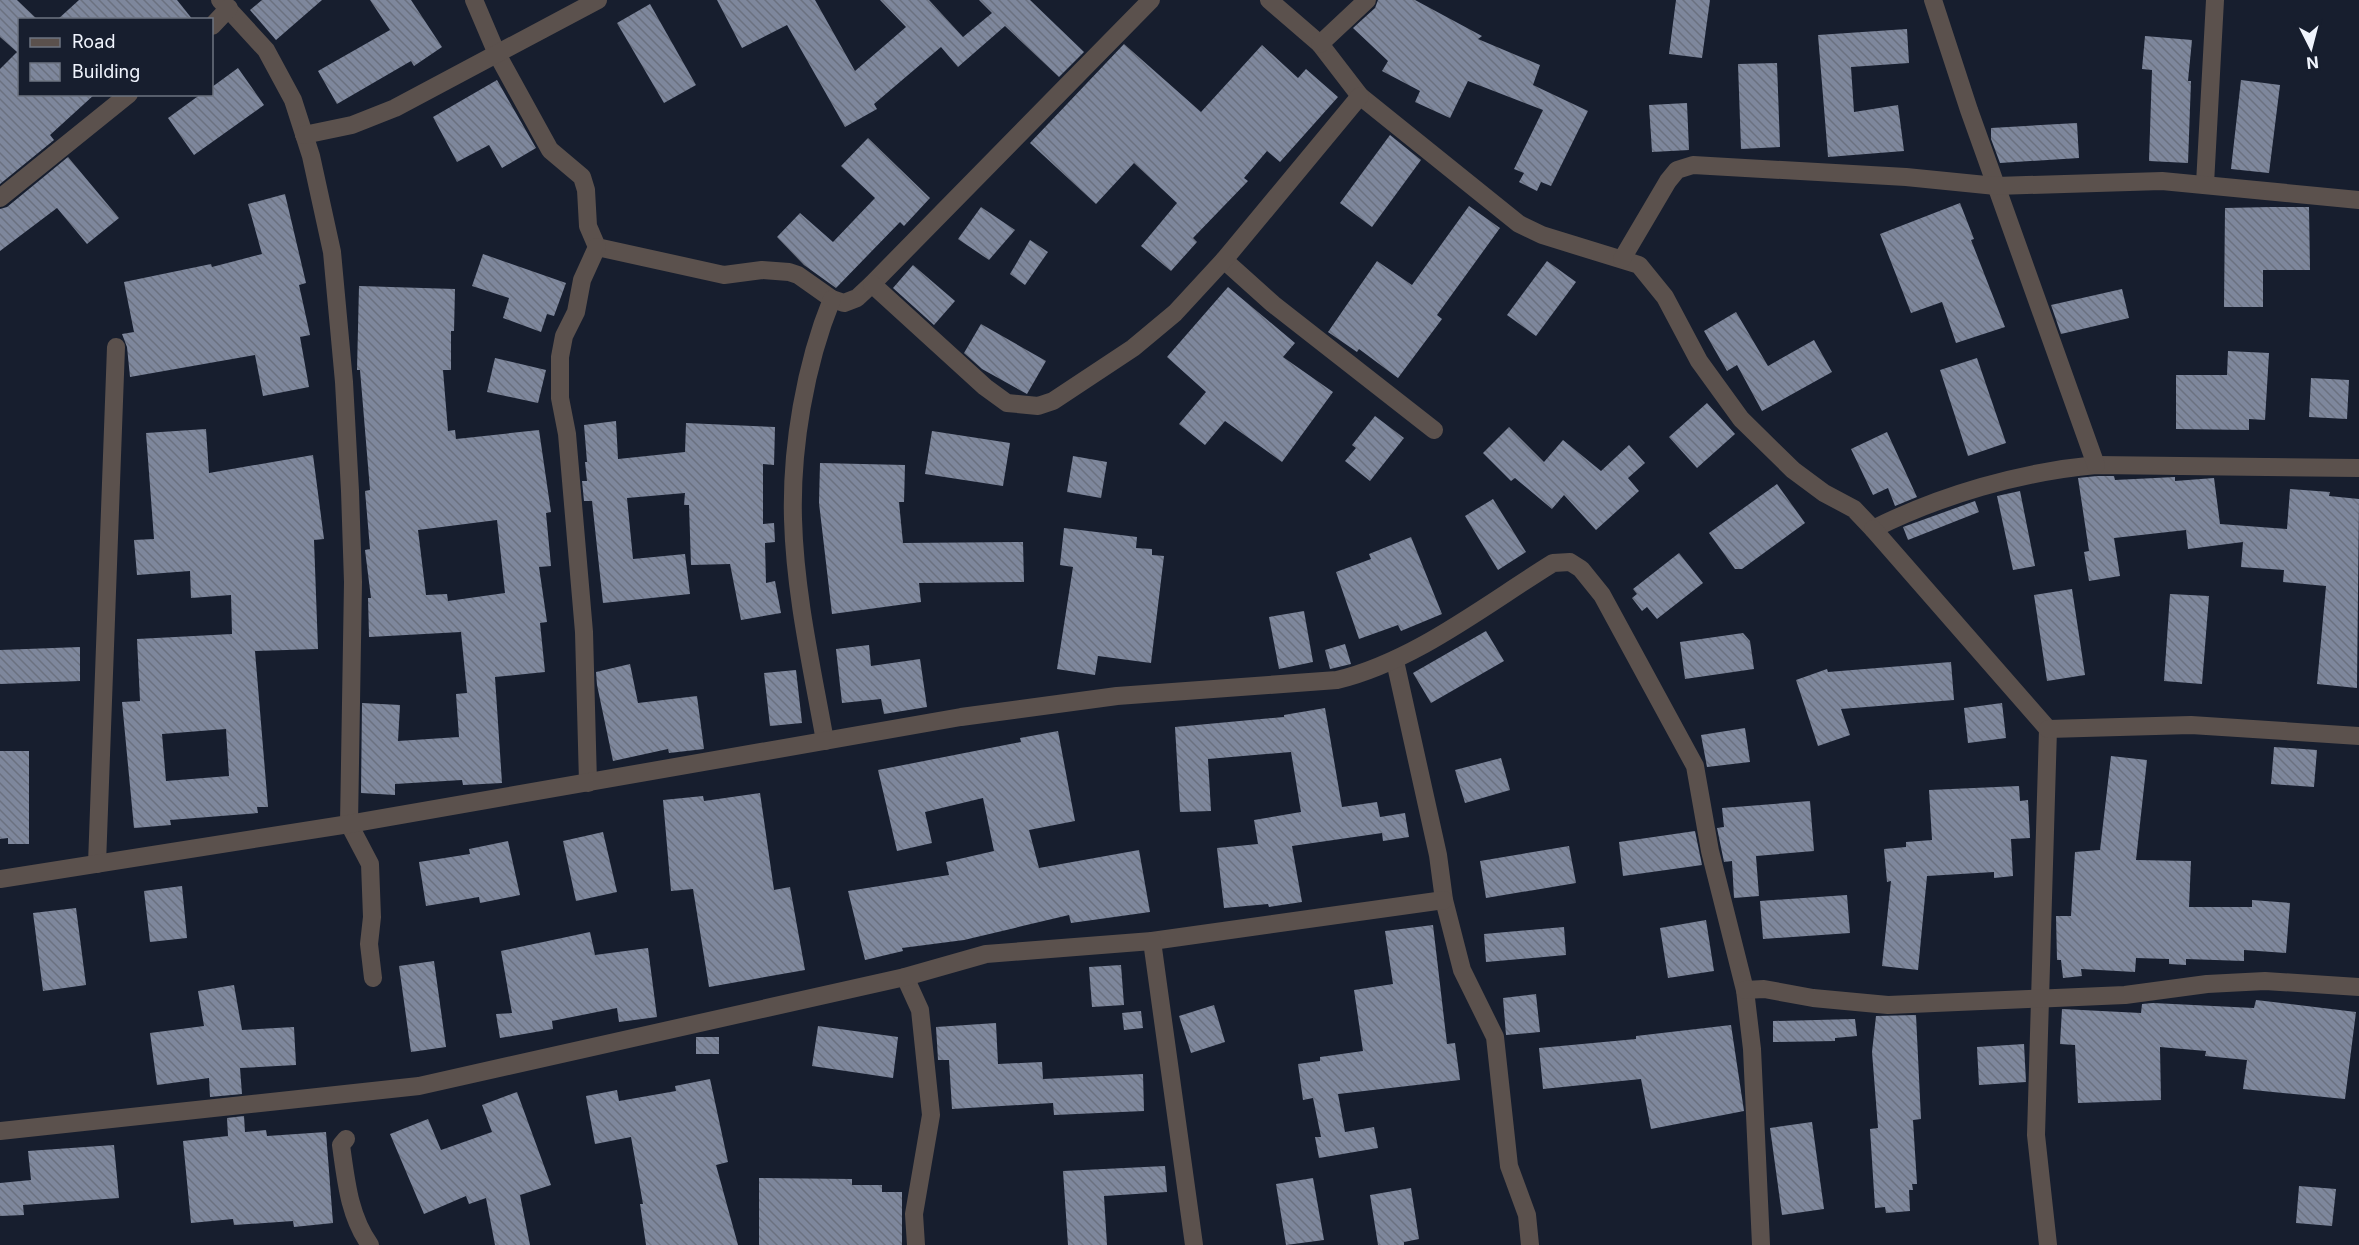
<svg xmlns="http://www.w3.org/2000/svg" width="2359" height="1245" font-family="Inter,sans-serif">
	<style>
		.building { fill: url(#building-back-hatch); fill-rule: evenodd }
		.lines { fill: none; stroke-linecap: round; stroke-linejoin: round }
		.minor { stroke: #5b514d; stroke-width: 18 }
	</style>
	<defs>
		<pattern id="building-back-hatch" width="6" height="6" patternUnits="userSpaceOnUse" patternTransform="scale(1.5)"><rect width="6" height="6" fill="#7e879c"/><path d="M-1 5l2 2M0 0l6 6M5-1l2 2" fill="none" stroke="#6b7180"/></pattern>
	</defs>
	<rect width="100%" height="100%" fill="#171e2e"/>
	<g class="building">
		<path d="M 0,0 L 17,0 L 38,20 L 20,20 L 20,94 L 95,94 L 50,135 L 54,140 L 0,184 L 0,69 L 17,52 L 0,37 Z"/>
		<path d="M 79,0 L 177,0 L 193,20 L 57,20 Z"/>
		<path d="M 262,0 L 322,0 L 276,40 L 250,10 Z"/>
		<path d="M 370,0 L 411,0 L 442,47 L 414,66 L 411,61 L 337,104 L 318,71 L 390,30 Z"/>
		<path d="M 717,0 L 815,0 L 855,71 L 906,27 L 880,0 L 929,0 L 963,37 L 992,13 L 979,0 L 1030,0 L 1084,52 L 1059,77 L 1005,26 L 958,67 L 941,47 L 874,104 L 877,109 L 845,127 L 787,25 L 742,48 Z"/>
		<path d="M 1378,0 L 1415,0 L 1482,36 L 1478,39 L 1540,65 L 1533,85 L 1588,111 L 1551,186 L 1541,182 L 1537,191 L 1519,182 L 1524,173 L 1514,169 L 1543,110 L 1468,81 L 1450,118 L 1415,102 L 1420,91 L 1382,71 L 1388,61 L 1353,28 L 1375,8 Z"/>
		<path d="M 1676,0 L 1710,0 L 1702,58 L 1669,54 Z"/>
		<path d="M 650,4 L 696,85 L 664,103 L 617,23 Z"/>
		<path d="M 1907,29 L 1909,63 L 1851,67 L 1854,112 L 1898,105 L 1904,151 L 1828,157 L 1818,35 Z"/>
		<path d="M 2145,36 L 2192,40 L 2188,81 L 2191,81 L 2188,163 L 2149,161 L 2152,70 L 2142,69 Z"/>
		<path d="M 1124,44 L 1201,112 L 1262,45 L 1298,78 L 1306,69 L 1338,97 L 1280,162 L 1267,151 L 1244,178 L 1248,181 L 1193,238 L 1197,242 L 1171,271 L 1141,246 L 1177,203 L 1134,163 L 1096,204 L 1030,143 Z"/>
		<path d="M 1777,63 L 1780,147 L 1741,149 L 1738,64 Z"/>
		<path d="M 238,68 L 264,105 L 194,155 L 168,118 L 201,94 L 212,94 L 212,87 Z"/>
		<path d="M 497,80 L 536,148 L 502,168 L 489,145 L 457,162 L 433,117 Z"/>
		<path d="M 2241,80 L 2280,85 L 2269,173 L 2231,169 Z"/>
		<path d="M 1687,103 L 1689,150 L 1652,152 L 1649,105 Z"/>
		<path d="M 2077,123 L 2079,158 L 2000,163 L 1991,139 L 1991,128 Z"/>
		<path d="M 1390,135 L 1421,160 L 1372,227 L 1340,203 Z"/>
		<path d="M 868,138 L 930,198 L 904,226 L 900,222 L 836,288 L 804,265 L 777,237 L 800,213 L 833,242 L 875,198 L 841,166 Z"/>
		<path d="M 68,157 L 119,218 L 87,244 L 57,208 L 0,251 L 0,209 L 7,207 Z"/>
		<path d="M 285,194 L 306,283 L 299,285 L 310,335 L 300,337 L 309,387 L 263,396 L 255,355 L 130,377 L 127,347 L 122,334 L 134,332 L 124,282 L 211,264 L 212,267 L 262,254 L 248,204 Z"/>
		<path d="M 1960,203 L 1974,239 L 1971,240 L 2005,327 L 1956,343 L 1942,302 L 1911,313 L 1880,234 Z"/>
		<path d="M 1469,206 L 1500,228 L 1437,315 L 1442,319 L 1398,378 L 1359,349 L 1357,352 L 1328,332 L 1377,261 L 1412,285 Z"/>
		<path d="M 981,207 L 1015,230 L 989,260 L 958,239 Z"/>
		<path d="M 2270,207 L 2309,207 L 2310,270 L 2263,270 L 2263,307 L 2224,307 L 2225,208 Z"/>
		<path d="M 1030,240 L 1048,252 L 1025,285 L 1010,274 Z"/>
		<path d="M 483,254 L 566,283 L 554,316 L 547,314 L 541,332 L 503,318 L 509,298 L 472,286 Z"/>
		<path d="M 1547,261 L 1576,282 L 1536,336 L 1507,315 Z"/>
		<path d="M 913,265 L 955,301 L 934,325 L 893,288 Z"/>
		<path d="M 359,286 L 455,289 L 454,331 L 451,331 L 451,370 L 443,370 L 448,431 L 455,430 L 456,439 L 539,430 L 551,512 L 546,513 L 551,566 L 539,567 L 547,622 L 540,623 L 545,672 L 495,677 L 502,783 L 463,785 L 462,780 L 395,784 L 395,795 L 361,793 L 362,703 L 400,705 L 398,741 L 459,737 L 456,694 L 467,693 L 461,632 L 369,637 L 368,598 L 371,598 L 365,550 L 370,549 L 365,491 L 370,490 L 360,370 L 357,370 ZM 497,520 L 505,593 L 448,601 L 447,594 L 426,595 L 418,530 Z"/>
		<path d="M 1228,287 L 1295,343 L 1283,357 L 1333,392 L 1282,462 L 1225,421 L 1205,445 L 1179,424 L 1206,392 L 1167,357 Z"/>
		<path d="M 2122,289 L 2129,318 L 2061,334 L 2051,305 Z"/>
		<path d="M 1736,312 L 1768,366 L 1814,340 L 1832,372 L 1762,411 L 1737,365 L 1727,371 L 1704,331 Z"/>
		<path d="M 981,324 L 1046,361 L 1027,394 L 982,369 L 964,353 Z"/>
		<path d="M 2228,351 L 2269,353 L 2265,420 L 2249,419 L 2249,430 L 2176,429 L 2176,375 L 2227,375 Z"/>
		<path d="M 495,358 L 546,370 L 538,403 L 487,392 Z"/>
		<path d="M 1977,358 L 2006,443 L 1968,456 L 1940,370 Z"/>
		<path d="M 2311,378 L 2349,380 L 2347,419 L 2309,417 Z"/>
		<path d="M 1707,403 L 1735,434 L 1697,468 L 1669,437 Z"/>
		<path d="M 1375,416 L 1404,438 L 1370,481 L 1345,461 L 1356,448 L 1352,445 Z"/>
		<path d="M 616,421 L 618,459 L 685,452 L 686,423 L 775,427 L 774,465 L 763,464 L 763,524 L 774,523 L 775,542 L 765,543 L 766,583 L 775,581 L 781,613 L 741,620 L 730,564 L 691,565 L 689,505 L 684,505 L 685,493 L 627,498 L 633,559 L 685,554 L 690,594 L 603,603 L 592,501 L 584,501 L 582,481 L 587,481 L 585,462 L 587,462 L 584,425 Z"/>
		<path d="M 1509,427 L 1544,462 L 1563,440 L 1601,471 L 1629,445 L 1645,463 L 1628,478 L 1639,491 L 1596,530 L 1564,495 L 1552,509 L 1515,478 L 1511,481 L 1483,453 Z"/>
		<path d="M 206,429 L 209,473 L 313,455 L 324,539 L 314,540 L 318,649 L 255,651 L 268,807 L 257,807 L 258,813 L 170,820 L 171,825 L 134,828 L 122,702 L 140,701 L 137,639 L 232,634 L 231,595 L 191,598 L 190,571 L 137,575 L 134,540 L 154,539 L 146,433 ZM 226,729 L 229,776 L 166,781 L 162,734 Z"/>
		<path d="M 932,431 L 1010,443 L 1003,486 L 925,474 Z"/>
		<path d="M 1887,432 L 1917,497 L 1895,506 L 1888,488 L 1873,495 L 1851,449 Z"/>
		<path d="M 1073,456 L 1107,462 L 1101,498 L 1067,492 Z"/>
		<path d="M 820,463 L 905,465 L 904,502 L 899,502 L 903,543 L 1023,542 L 1024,582 L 919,583 L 921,602 L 832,614 L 819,503 Z"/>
		<path d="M 2097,476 L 2114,476 L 2115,480 L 2175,477 L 2175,481 L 2214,478 L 2220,524 L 2287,529 L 2290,489 L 2330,492 L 2329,496 L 2359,499 L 2357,688 L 2317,684 L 2326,586 L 2283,582 L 2284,570 L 2241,567 L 2243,542 L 2188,549 L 2186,530 L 2114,538 L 2120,576 L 2089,581 L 2084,552 L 2089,551 L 2078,478 Z"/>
		<path d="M 1777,484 L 1805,523 L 1742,569 L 1735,569 L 1709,533 Z"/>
		<path d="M 2020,491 L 2035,566 L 2013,570 L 1997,496 Z"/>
		<path d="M 1493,499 L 1526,552 L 1498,570 L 1465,516 Z"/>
		<path d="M 1975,501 L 1979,512 L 1908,540 L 1903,527 Z"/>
		<path d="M 1064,528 L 1137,537 L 1136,548 L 1152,549 L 1152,555 L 1164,556 L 1151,663 L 1098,656 L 1095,675 L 1057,669 L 1073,567 L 1060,565 Z"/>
		<path d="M 1411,537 L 1442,614 L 1401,631 L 1398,625 L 1359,639 L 1336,572 L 1371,559 L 1369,554 Z"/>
		<path d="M 1679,553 L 1703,583 L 1657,619 L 1647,607 L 1642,611 L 1632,598 L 1637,594 L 1633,589 Z"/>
		<path d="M 2072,589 L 2085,675 L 2047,681 L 2034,595 Z"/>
		<path d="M 2170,594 L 2209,596 L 2202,684 L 2164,681 Z"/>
		<path d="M 1304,611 L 1313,662 L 1279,669 L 1269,617 Z"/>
		<path d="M 1486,631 L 1504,661 L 1431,703 L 1413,673 Z"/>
		<path d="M 1743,633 L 1750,641 L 1754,669 L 1685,679 L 1680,642 Z"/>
		<path d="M 1345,644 L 1351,664 L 1330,669 L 1325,650 Z"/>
		<path d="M 869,645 L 871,666 L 920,659 L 927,707 L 884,714 L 881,699 L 842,703 L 836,649 Z"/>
		<path d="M 80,647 L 80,681 L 0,684 L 0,650 Z"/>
		<path d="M 1951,662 L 1954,700 L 1841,709 L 1850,735 L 1818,746 L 1796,680 L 1827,669 L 1828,672 Z"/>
		<path d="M 630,664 L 638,703 L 697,696 L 704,749 L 669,753 L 668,749 L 613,761 L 597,685 L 596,672 Z"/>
		<path d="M 796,670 L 802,723 L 770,726 L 764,673 Z"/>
		<path d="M 2002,703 L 2006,738 L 1968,743 L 1964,708 Z"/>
		<path d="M 1325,708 L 1342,807 L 1377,802 L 1380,817 L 1405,813 L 1409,837 L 1383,841 L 1382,833 L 1292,846 L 1302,902 L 1269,907 L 1268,904 L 1224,908 L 1217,848 L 1258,844 L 1254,820 L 1301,812 L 1291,752 L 1208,759 L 1211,811 L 1180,812 L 1175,727 L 1284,717 L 1284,715 Z"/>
		<path d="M 1745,728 L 1750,762 L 1707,767 L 1701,735 Z"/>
		<path d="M 1058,731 L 1075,821 L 1029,830 L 1039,868 L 1139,850 L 1150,912 L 1071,923 L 1069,915 L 964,940 L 902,948 L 903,951 L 865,960 L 848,891 L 949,875 L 946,862 L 994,851 L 983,798 L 925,812 L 932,843 L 897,851 L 878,770 L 1021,742 L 1020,738 Z"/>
		<path d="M 2274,747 L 2317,750 L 2314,787 L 2271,784 Z"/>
		<path d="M 0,751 L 29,751 L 29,844 L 8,844 L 8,838 L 0,839 Z"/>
		<path d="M 2111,756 L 2147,760 L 2136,860 L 2191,861 L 2189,907 L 2252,907 L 2252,900 L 2290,903 L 2286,953 L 2244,950 L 2244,961 L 2186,959 L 2186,965 L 2169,964 L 2169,959 L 2136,958 L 2135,972 L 2081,969 L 2082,976 L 2063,978 L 2061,960 L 2057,960 L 2056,916 L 2071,916 L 2075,852 L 2100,850 Z"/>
		<path d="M 1501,758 L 1510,790 L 1465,803 L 1455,770 Z"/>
		<path d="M 2019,786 L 2020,801 L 2028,800 L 2030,838 L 2011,839 L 2013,876 L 1994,878 L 1994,872 L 1927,876 L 1918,970 L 1882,966 L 1891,881 L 1887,882 L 1884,849 L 1906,847 L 1906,842 L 1932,840 L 1929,790 Z"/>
		<path d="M 760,793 L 774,890 L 790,887 L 805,970 L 709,987 L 693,889 L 671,891 L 663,800 L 703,796 L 704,801 Z"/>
		<path d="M 1810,801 L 1814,851 L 1756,856 L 1759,896 L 1734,898 L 1732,861 L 1724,862 L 1717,828 L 1724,827 L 1722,808 Z"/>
		<path d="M 1695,831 L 1702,865 L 1623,876 L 1619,842 Z"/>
		<path d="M 603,832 L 617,892 L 576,901 L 563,841 Z"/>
		<path d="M 508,841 L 520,895 L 480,903 L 479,897 L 426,906 L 419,862 L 470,854 L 469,849 Z"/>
		<path d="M 1569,846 L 1576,883 L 1486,898 L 1480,861 Z"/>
		<path d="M 182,886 L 187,938 L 150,942 L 144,891 Z"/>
		<path d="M 1847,895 L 1850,933 L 1763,939 L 1760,901 Z"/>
		<path d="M 76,908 L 86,985 L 43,991 L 33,913 Z"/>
		<path d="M 1706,920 L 1714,971 L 1668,978 L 1660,928 Z"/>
		<path d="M 1433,925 L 1447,1044 L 1455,1043 L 1460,1080 L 1338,1094 L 1345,1132 L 1374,1127 L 1378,1148 L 1319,1158 L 1315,1137 L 1321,1137 L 1313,1098 L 1303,1100 L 1298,1064 L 1320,1061 L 1320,1057 L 1363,1051 L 1354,990 L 1393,984 L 1385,931 Z"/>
		<path d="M 1564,927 L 1566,955 L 1486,962 L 1484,934 Z"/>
		<path d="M 590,932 L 595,955 L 648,948 L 657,1017 L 619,1022 L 617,1008 L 552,1021 L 553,1029 L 500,1038 L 496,1014 L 512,1013 L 501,951 Z"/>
		<path d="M 434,961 L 446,1047 L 411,1052 L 399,966 Z"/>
		<path d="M 1121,965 L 1124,1005 L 1092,1007 L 1089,967 Z"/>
		<path d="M 234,985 L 242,1030 L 294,1027 L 296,1065 L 240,1068 L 242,1094 L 210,1097 L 209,1078 L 157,1085 L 150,1033 L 204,1026 L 198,991 Z"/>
		<path d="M 1536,994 L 1540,1032 L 1506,1035 L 1503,998 Z"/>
		<path d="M 2256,1000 L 2356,1012 L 2345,1099 L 2243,1089 L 2247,1060 L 2205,1056 L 2206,1051 L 2160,1047 L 2161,1100 L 2078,1103 L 2075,1045 L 2060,1044 L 2062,1009 L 2141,1013 L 2142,1004 L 2153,1003 L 2254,1008 Z"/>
		<path d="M 1214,1005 L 1225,1042 L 1191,1053 L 1179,1016 Z"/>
		<path d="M 1141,1011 L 1143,1028 L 1124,1030 L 1122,1013 Z"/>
		<path d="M 1916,1015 L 1921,1119 L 1913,1120 L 1917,1184 L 1912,1184 L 1913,1190 L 1909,1190 L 1910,1211 L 1886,1213 L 1885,1207 L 1875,1208 L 1870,1129 L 1878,1128 L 1872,1052 L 1876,1016 Z"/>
		<path d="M 1855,1019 L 1857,1036 L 1835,1038 L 1835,1041 L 1773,1042 L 1773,1021 Z"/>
		<path d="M 996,1023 L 998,1064 L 1042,1062 L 1043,1079 L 1143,1074 L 1144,1111 L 1054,1115 L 1053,1103 L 952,1109 L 949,1060 L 938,1060 L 936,1027 Z"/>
		<path d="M 1731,1025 L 1744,1111 L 1651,1129 L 1641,1079 L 1543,1089 L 1539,1048 L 1636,1039 L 1636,1036 Z"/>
		<path d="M 818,1026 L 898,1037 L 893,1078 L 812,1066 Z"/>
		<rect x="696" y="1037" width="23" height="17"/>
		<path d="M 2024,1044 L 2026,1082 L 1979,1085 L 1977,1047 Z"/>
		<path d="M 710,1079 L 728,1162 L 716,1165 L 738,1245 L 646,1245 L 640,1204 L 643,1204 L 631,1137 L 595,1144 L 586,1096 L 617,1090 L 619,1101 L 676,1091 L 675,1086 Z"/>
		<path d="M 517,1092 L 551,1185 L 520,1195 L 530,1245 L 495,1245 L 486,1198 L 469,1204 L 466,1196 L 424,1214 L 390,1134 L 428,1119 L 441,1150 L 492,1132 L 482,1105 Z"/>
		<path d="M 244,1116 L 245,1132 L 266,1130 L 267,1136 L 326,1132 L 333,1223 L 294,1227 L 293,1221 L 234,1225 L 233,1219 L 191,1223 L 183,1141 L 228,1136 L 227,1118 Z"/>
		<path d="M 1812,1122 L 1824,1209 L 1782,1215 L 1770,1128 Z"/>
		<path d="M 114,1145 L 119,1198 L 23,1205 L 24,1215 L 0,1216 L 0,1183 L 31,1180 L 28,1151 Z"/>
		<path d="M 1165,1166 L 1167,1192 L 1104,1196 L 1107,1245 L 1068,1245 L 1063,1171 Z"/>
		<path d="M 759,1178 L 852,1179 L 852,1185 L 882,1185 L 882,1192 L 902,1192 L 902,1245 L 759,1245 Z"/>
		<path d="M 1313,1178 L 1324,1240 L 1286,1245 L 1276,1184 Z"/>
		<path d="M 2299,1186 L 2336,1189 L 2332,1226 L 2296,1223 Z"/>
		<path d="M 1411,1188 L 1419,1239 L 1404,1242 L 1404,1245 L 1378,1245 L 1370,1195 Z"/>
	</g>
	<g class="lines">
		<g class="minor">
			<path d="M 220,0 L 266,50 L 293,100 L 311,156 L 332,252 L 344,382 L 350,491 L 353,582 L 349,824 L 370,864 L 372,917 L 369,944 L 373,978"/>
			<path d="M 474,0 L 497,54 L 550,150 L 582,177 L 586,190 L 588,226 L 597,247 L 724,275 L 762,270 L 789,272 L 798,275 L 832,299 L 844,303 L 857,298 L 872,284 L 1151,0"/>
			<path d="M 1269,0 L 1320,44 L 1360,96 L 1519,224 L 1542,235 L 1639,265 L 1665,297 L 1699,361 L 1741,419 L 1793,470 L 1824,493 L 1854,509 L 1873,529 C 1941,495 2020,472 2096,465 L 2359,468"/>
			<path d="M 1933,0 L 1969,110 L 2096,465"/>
			<path d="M 212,26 L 229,8"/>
			<path d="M 1320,44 L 1367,0"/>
			<path d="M 304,135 L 352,125 L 395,108 L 598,0"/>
			<path d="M 2205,184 L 2215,0"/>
			<path d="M 0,198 L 129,94"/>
			<path d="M 1622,259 L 1668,181 L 1677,170 L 1693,165 L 1906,177 L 1996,186 L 2162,181 L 2359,200"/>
			<path d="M 1224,260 L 1273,304 L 1434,430"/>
			<path d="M 872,284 L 985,387 L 1007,403 L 1038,406 L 1053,401 L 1133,348 L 1175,313 L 1224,260 L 1360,96"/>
			<path d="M 1873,529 L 2048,729 L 2036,1135 L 2048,1245"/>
			<path d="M 1395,661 L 1438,855 L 1444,900 L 1462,970 L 1495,1037 L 1509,1166 L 1527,1215 L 1530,1245"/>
			<path d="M 2048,729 L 2191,725 L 2359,736"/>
			<path d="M 825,741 C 812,668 795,594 793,519 C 791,448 805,365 832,299"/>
			<path d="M 588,783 L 584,632 L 567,434 L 560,398 L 560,357 L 564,336 L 576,312 L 582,280 L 597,247"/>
			<path d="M 97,864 L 116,347"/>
			<path d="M 0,879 L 349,824 L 961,717 L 1117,696 L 1337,680 C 1415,661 1485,605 1553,563 L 1570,562 L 1581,569 L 1602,595 L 1695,766 L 1710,851 L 1745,990 L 1752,1049 L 1761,1245"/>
			<path d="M 1152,941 L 1444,900"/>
			<path d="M 905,977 L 920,1010 L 931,1115 L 914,1214 L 916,1245"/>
			<path d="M 1745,990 L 1764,989 L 1813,998 L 1888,1005 L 2125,995 L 2207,984 L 2265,981 L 2359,987"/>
			<path d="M 0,1131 L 419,1086 L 905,977 L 986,954 L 1152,941 L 1194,1245"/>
			<path d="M 346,1139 L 341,1145 C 346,1180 349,1216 370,1245"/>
		</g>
	</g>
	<rect x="18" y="18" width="195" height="78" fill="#171e2e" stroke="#6e7481" stroke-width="1.5"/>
	<rect x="30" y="38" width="30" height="9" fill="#5b514d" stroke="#6e7481" stroke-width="1.5"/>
	<text x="72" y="48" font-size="18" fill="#f0f4fd">Road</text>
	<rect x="30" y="63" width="30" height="18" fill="url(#building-back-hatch)" stroke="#6e7481" stroke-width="1.5"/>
	<text x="72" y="78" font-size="18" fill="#f0f4fd">Building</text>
	<g transform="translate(2311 48) rotate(174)" stroke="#171e2e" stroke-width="4.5" paint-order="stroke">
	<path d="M0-4.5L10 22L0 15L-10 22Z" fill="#f0f4fd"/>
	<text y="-9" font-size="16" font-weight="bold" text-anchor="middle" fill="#f0f4fd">N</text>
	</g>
</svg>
